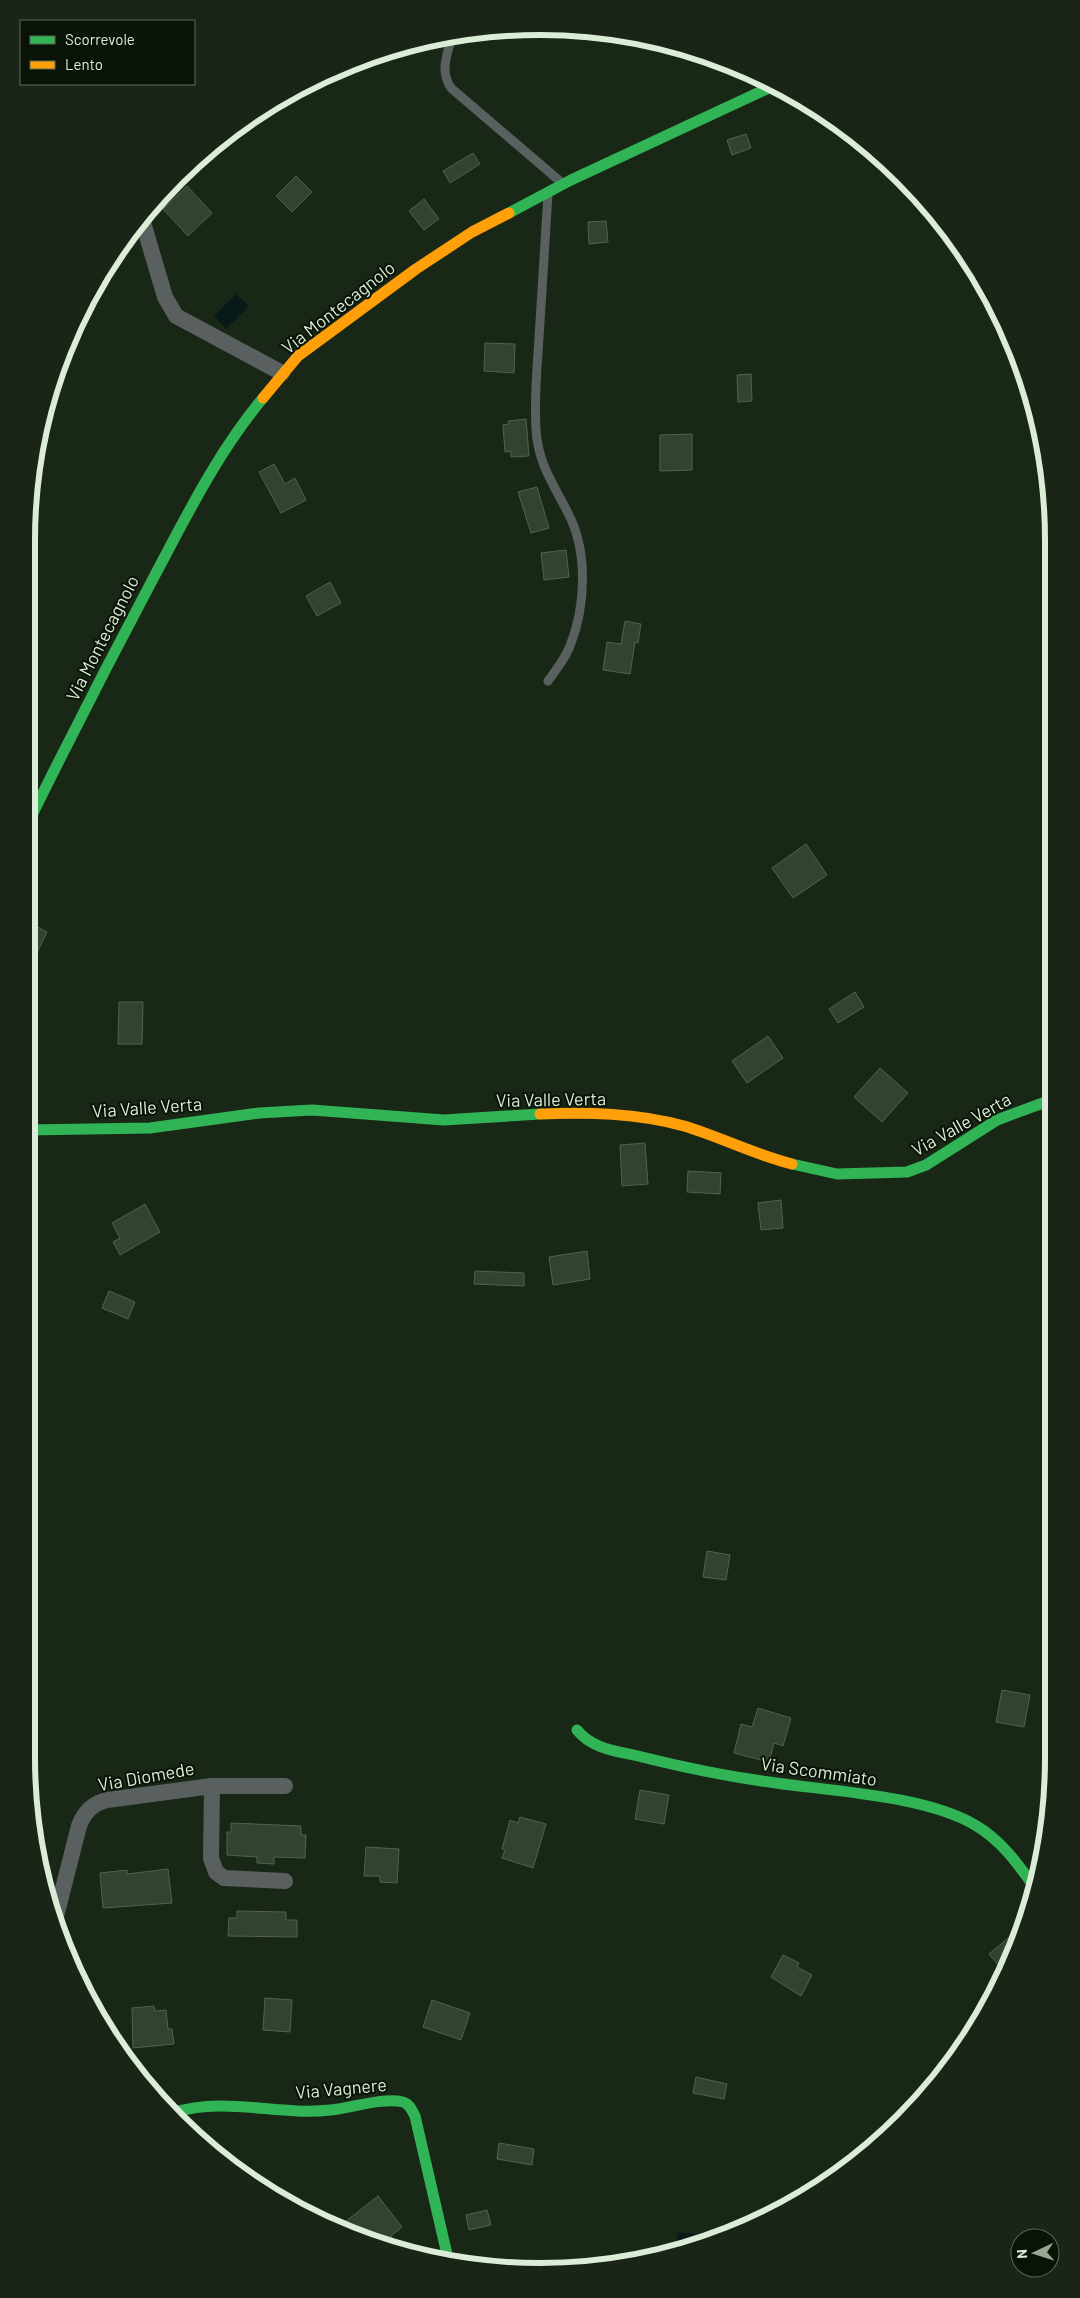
<svg xmlns="http://www.w3.org/2000/svg" width="1080" height="2298" font-family="Barlow,sans-serif">
	<style>
		.water { fill: #071918 }
		.building { fill: #32442e; stroke: #546151 }
		.lines { fill: none; stroke-linecap: round; stroke-linejoin: round }
		.lane { stroke: #5a6060; stroke-width: 9 }
		.street { stroke: #5a6060; stroke-width: 16 }
		.fast { stroke: #30b455; stroke-width: 11 }
		.slow { stroke: #ff9f0a; stroke-width: 11 }
		.labels { text-anchor: middle; dominant-baseline: central; stroke-width: 4; stroke-linejoin: round; paint-order: stroke }
		.street-label { font-size: 18px; fill: #dbecd7; stroke: #091407 }
		.rim { fill: none; stroke: #dbecd7; stroke-width: 6 }
	</style>
	<rect width="100%" height="100%" fill="#192816"/>
	<g class="water">
		<path d="M 236,294 L 249,306 L 226,329 L 214,316 Z"/>
		<path d="M 677,2233 L 695,2233 L 695,2247 L 677,2251 Z"/>
	</g>
	<g class="building">
		<path d="M 746,134 L 751,148 L 732,155 L 727,140 Z"/>
		<path d="M 473,153 L 480,164 L 450,183 L 443,171 Z"/>
		<path d="M 296,176 L 312,192 L 292,212 L 276,196 Z"/>
		<path d="M 187,186 L 212,213 L 188,236 L 163,209 Z"/>
		<path d="M 424,199 L 439,219 L 424,230 L 409,211 Z"/>
		<path d="M 606,221 L 608,242 L 589,244 L 588,222 Z"/>
		<path d="M 485,343 L 515,344 L 514,373 L 484,371 Z"/>
		<path d="M 751,374 L 752,401 L 738,402 L 737,375 Z"/>
		<path d="M 526,419 L 529,456 L 511,457 L 511,451 L 505,452 L 503,425 L 509,424 L 508,421 Z"/>
		<path d="M 692,434 L 692,470 L 660,471 L 660,435 Z"/>
		<path d="M 274,464 L 285,484 L 295,478 L 306,500 L 281,513 L 259,472 Z"/>
		<path d="M 537,487 L 549,528 L 531,533 L 518,492 Z"/>
		<path d="M 566,550 L 569,577 L 544,580 L 541,553 Z"/>
		<path d="M 330,582 L 341,603 L 317,616 L 306,596 Z"/>
		<path d="M 625,621 L 641,624 L 638,643 L 635,642 L 630,674 L 603,670 L 607,642 L 621,644 Z"/>
		<path d="M 806,844 L 827,875 L 793,898 L 772,868 Z"/>
		<path d="M 26,921 L 47,932 L 37,953 L 26,948 Z"/>
		<path d="M 855,992 L 864,1007 L 838,1023 L 829,1009 Z"/>
		<path d="M 119,1002 L 143,1002 L 142,1044 L 118,1044 Z"/>
		<path d="M 768,1036 L 783,1058 L 747,1083 L 732,1061 Z"/>
		<path d="M 880,1068 L 908,1093 L 882,1122 L 854,1097 Z"/>
		<path d="M 645,1143 L 648,1184 L 622,1186 L 620,1145 Z"/>
		<path d="M 688,1171 L 721,1173 L 720,1194 L 687,1192 Z"/>
		<path d="M 781,1200 L 783,1228 L 761,1230 L 758,1203 Z"/>
		<path d="M 145,1204 L 160,1232 L 120,1255 L 113,1242 L 120,1238 L 112,1223 Z"/>
		<path d="M 587,1251 L 590,1279 L 553,1285 L 549,1257 Z"/>
		<path d="M 475,1271 L 524,1273 L 524,1286 L 474,1284 Z"/>
		<path d="M 109,1291 L 135,1302 L 128,1319 L 102,1308 Z"/>
		<path d="M 707,1551 L 730,1555 L 726,1580 L 703,1577 Z"/>
		<path d="M 1002,1690 L 1030,1695 L 1024,1727 L 996,1722 Z"/>
		<path d="M 758,1708 L 791,1718 L 783,1746 L 774,1743 L 769,1762 L 734,1753 L 741,1724 L 752,1727 Z"/>
		<path d="M 640,1790 L 669,1795 L 664,1824 L 635,1819 Z"/>
		<path d="M 520,1817 L 546,1824 L 533,1868 L 502,1858 L 505,1850 L 502,1849 L 510,1820 L 518,1823 Z"/>
		<path d="M 231,1823 L 301,1826 L 301,1835 L 306,1835 L 305,1858 L 274,1857 L 274,1864 L 257,1863 L 257,1857 L 227,1855 L 227,1832 L 231,1832 Z"/>
		<path d="M 366,1847 L 399,1849 L 397,1883 L 380,1882 L 380,1876 L 364,1876 Z"/>
		<path d="M 168,1869 L 172,1903 L 103,1908 L 100,1873 L 127,1870 L 127,1874 Z"/>
		<path d="M 237,1911 L 286,1912 L 286,1920 L 297,1920 L 297,1937 L 228,1936 L 229,1918 L 237,1918 Z"/>
		<path d="M 1024,1925 L 1015,1955 L 1005,1973 L 989,1954 Z"/>
		<path d="M 783,1955 L 799,1963 L 797,1967 L 812,1975 L 801,1996 L 771,1977 Z"/>
		<path d="M 265,1998 L 292,2000 L 290,2032 L 263,2030 Z"/>
		<path d="M 432,2000 L 470,2013 L 461,2040 L 423,2027 Z"/>
		<path d="M 154,2006 L 155,2011 L 166,2010 L 168,2029 L 172,2029 L 174,2044 L 133,2048 L 132,2008 Z"/>
		<path d="M 696,2077 L 727,2084 L 724,2099 L 693,2093 Z"/>
		<path d="M 499,2143 L 534,2149 L 532,2165 L 497,2159 Z"/>
		<path d="M 378,2196 L 402,2227 L 391,2236 L 402,2250 L 357,2237 L 345,2222 Z"/>
		<path d="M 487,2210 L 491,2225 L 469,2230 L 466,2215 Z"/>
	</g>
	<g class="lines">
		<g class="lane">
			<path d="M 452,35 C 448,54 439,70 451,88 L 562,183"/>
			<path d="M 828,118 L 859,139"/>
			<path d="M 548,194 C 545,242 542,290 539,338 C 537,368 534,399 536,429 C 538,464 553,483 568,513 C 588,551 586,606 570,646 C 565,659 556,670 548,681"/>
		</g>
		<g class="street">
			<path d="M 142,219 L 165,297 L 176,316 L 282,373"/>
			<path d="M 285,1786 L 212,1786 L 211,1858 L 216,1872 L 224,1878 L 285,1881"/>
			<path d="M 54,1924 L 79,1826 C 84,1812 94,1803 107,1800 L 212,1786"/>
		</g>
		<g class="fast">
			<path d="M 509,213 L 571,180 L 773,86"/>
			<path d="M 26,827 C 68,742 111,658 155,575 C 188,513 218,452 263,398"/>
			<path d="M 26,1130 L 150,1128 L 259,1113 L 312,1110 L 444,1120 L 540,1114"/>
			<path d="M 792,1164 L 837,1174 L 907,1172 L 926,1165 L 997,1120 L 1051,1100"/>
			<path d="M 577,1730 C 593,1750 619,1751 642,1757 C 686,1768 731,1777 776,1783 C 833,1791 926,1796 975,1825 C 1001,1840 1018,1864 1035,1888"/>
			<path d="M 172,2113 C 227,2096 276,2116 331,2110 C 352,2108 383,2097 403,2102 C 410,2104 412,2111 415,2116 L 449,2263"/>
		</g>
		<g class="slow">
			<path d="M 263,398 L 298,356 L 416,269 L 472,232 L 509,213"/>
			<path d="M 540,1114 C 588,1112 637,1113 684,1126 C 721,1137 755,1155 792,1164"/>
		</g>
	</g>
	<g class="labels">
		<g class="street-label">
			<text transform="translate(338 307) rotate(-38)">Via Montecagnolo</text>
			<text transform="translate(102 638) rotate(-63)">Via Montecagnolo</text>
			<text transform="translate(551 1099) rotate(-1)">Via Valle Verta</text>
			<text transform="translate(147 1107) rotate(-4)">Via Valle Verta</text>
			<text transform="translate(961 1124) rotate(-29)">Via Valle Verta</text>
			<text transform="translate(819 1771) rotate(8)">Via Scommiato</text>
			<text transform="translate(146 1776) rotate(-10)">Via Diomede</text>
			<text transform="translate(341 2088) rotate(-5)">Via Vagnere</text>
		</g>
	</g>
	<path d="M0 0H1080V2298H0ZM540 35H540A505 505 0 0 1 1045 540V1758A505 505 0 0 1 540 2263H540A505 505 0 0 1 35 1758V540A505 505 0 0 1 540 35Z" fill="#1a2518" fill-rule="evenodd"/>
	<path class="rim" d="M540 35H540A505 505 0 0 1 1045 540V1758A505 505 0 0 1 540 2263H540A505 505 0 0 1 35 1758V540A505 505 0 0 1 540 35Z"/>
	<rect x="20" y="20" width="175" height="65" fill="#091407" stroke="#5d6a5a"/>
	<rect x="30" y="36" width="25" height="8" fill="#30b455" stroke="#5d6a5a"/>
	<text x="65" y="45" font-size="15" fill="#dbecd7">Scorrevole</text>
	<rect x="30" y="61" width="25" height="8" fill="#ff9f0a" stroke="#5d6a5a"/>
	<text x="65" y="70" font-size="15" fill="#dbecd7">Lento</text>
	<g transform="translate(1035 2253) rotate(266)"><circle r="24" fill="#091407" stroke="#5d6a5a"/>
	<path d="M0-4L9 19L0 12L-9 19Z" fill="#97a793"/>
	<text y="-8" font-size="14" font-weight="bold" text-anchor="middle" fill="#dbecd7">N</text>
	</g>
</svg>
